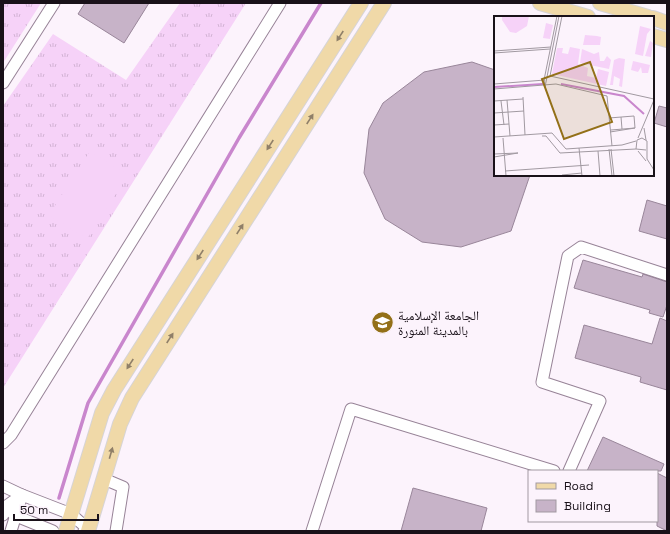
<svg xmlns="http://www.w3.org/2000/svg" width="670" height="534" font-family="'Space Grotesk','Noto Naskh Arabic',sans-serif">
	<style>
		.grass { fill: url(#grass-tufts) }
		.pitch { fill: #f6d2f8 }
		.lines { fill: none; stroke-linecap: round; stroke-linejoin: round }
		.stream { stroke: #c986cd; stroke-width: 3.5 }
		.building { fill: #c7b3c8; stroke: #99869a }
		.minor-casing { stroke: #978397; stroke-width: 13 }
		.major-casing { stroke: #d6d4d6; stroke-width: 16 }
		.minor { stroke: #fff; stroke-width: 11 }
		.major { stroke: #f0d9a8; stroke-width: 14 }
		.oneway { fill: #8f7f68 }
		.labels { text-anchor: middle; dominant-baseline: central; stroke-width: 4; stroke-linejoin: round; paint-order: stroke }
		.poi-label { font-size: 13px; fill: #191119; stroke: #fcf3fc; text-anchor: start }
		.inset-river { fill: none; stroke: #c986cd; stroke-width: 2 }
		.inset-road { fill: none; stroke: #a199a1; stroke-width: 1 }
		.view { fill: #937018; fill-opacity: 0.15; stroke: #937018; stroke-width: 2 }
		.inset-edge { fill: none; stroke: #191119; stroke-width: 2 }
	</style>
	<defs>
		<pattern id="grass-tufts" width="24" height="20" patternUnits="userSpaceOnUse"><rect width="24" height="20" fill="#f6d2f8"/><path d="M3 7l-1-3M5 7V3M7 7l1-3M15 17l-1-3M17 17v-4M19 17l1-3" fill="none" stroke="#d2b3d4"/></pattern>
	</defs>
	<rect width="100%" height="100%" fill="#fcf3fc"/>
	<g class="grass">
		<path d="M 3,3 L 41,3 L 3,63 Z"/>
		<path d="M 180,3 L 246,3 L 3,388 L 3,106 L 53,34 L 126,80 Z"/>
	</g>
	<path class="pitch" d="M 90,151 L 128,175 L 87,239 L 49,215 Z"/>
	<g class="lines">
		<path class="stream" d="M 59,498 L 88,403 L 239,138 L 321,3"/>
	</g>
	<g class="building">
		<path d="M 85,3 L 149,3 L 124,43 L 78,14 Z"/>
		<path d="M 472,62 L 495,70 L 495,175 L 530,175 L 511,231 L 461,247 L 422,242 L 385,219 L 364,173 L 369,129 L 383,103 L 424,72 Z"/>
		<path d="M 659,106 L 667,108 L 667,127 L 654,123 Z"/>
		<path d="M 647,200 L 667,206 L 667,239 L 639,231 Z"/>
		<path d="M 583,260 L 642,277 L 643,274 L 667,282 L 667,305 L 663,317 L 649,313 L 650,310 L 574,288 Z"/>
		<path d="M 660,318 L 667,321 L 667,390 L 640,382 L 641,377 L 575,358 L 584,325 L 652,344 Z"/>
		<path d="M 603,437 L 664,464 L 661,471 L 587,471 Z"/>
		<path d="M 657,473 L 667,478 L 667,531 L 657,526 Z"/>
		<path d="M 413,488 L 487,508 L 481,531 L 401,531 Z"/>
	</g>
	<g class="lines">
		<defs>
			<g id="minor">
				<path d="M 3,83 L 54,3"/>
				<path d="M 3,443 L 11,435 L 280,3"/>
				<path d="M 569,471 L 600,401 L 542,382 L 568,256 L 581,247 L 667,275"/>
				<path d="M 104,479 L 123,487 L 116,531"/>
				<path d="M 3,486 L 22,495 L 71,514 L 89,530 L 84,531"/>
				<path d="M 11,512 L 16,516 L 53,531"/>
				<path d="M 3,515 L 5,507 L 22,495 L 11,531"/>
				<path d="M 312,531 L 351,409 L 554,471"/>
			</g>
			<g id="major">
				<path d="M 540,3 L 588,17"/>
				<path d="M 600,3 L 648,17"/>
				<path d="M 653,18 L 667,23"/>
				<path d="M 653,36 L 667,40"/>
				<path d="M 66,531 L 102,413 L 114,390 L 361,3"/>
				<path d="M 88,531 L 120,424 L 132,398 L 384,3"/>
			</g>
		</defs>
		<use href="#minor" class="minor-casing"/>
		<use href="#major" class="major-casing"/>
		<use href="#minor" class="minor"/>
		<use href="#major" class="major"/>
	</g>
	<defs><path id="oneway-solid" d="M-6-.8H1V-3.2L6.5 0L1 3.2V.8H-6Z"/></defs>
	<g class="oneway">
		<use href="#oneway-solid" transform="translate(340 36) rotate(123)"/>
		<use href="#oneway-solid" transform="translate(310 119) rotate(-57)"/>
		<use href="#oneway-solid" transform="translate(270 145) rotate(123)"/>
		<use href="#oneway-solid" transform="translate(240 229) rotate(-57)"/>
		<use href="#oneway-solid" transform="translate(200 255) rotate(123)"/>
		<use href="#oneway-solid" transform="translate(170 338) rotate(-57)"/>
		<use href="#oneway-solid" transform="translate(130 364) rotate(123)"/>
		<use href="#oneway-solid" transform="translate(111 453) rotate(-74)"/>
	</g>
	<defs>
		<symbol id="university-disc" viewBox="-11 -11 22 22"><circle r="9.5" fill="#937018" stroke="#fcf3fc"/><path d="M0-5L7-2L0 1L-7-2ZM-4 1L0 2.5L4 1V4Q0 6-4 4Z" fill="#fff"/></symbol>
	</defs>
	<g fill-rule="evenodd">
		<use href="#university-disc" x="370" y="310" width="25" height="25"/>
	</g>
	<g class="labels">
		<g class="poi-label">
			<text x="398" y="315">الجامعة الإسلامية<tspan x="398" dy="15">بالمدينة المنورة</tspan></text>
		</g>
	</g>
	<g transform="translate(494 16)">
		<rect width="160" height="160" fill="#fcf3fc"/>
		<path d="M 146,10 L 157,13 L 153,18 L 149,40 L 141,38 ZM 91,19 L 103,20 L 101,28 L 103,20 L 107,21 L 106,29 L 89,29 ZM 156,25 L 159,27 L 157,41 L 151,40 ZM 76,31 L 86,33 L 84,48 L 94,52 L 93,60 L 102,62 L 104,53 L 115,56 L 112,70 L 58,58 L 63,32 L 69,32 L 68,37 L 74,38 ZM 88,33 L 100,38 L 105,36 L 106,45 L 110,45 L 113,40 L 117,44 L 115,53 L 86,47 ZM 125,42 L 131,43 L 128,71 L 125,70 L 126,63 L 120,60 L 119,69 L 116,69 L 120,44 ZM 139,45 L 156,49 L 154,57 L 148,57 L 147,51 L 144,56 L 137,54 Z" fill="#f6d2f8"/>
		<path d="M 8,0 L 35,0 L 33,10 L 22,17 L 16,16 L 8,4 ZM 52,7 L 59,9 L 56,23 L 49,22 Z" fill="#f6d2f8"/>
		<path class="inset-river" d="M 67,68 L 130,80 L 150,98M 0,71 L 49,68"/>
		<path class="inset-road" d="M 63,0 L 50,64 L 51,71 L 65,0M 68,0 L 56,60 L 160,83M 0,35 L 57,31M 0,37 L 56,33M 0,68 L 51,64M 0,73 L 62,68 L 113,80 L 118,130M 29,81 L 31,119M 13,84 L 16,120M 0,85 L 29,83M 7,85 L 10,109M 0,97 L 30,95M 127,101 L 128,113M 115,102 L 140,100 L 141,112 L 117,114M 0,109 L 15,108M 150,112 L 152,124M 116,116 L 141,112M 48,120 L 52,120 L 66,137 L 142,133M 0,121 L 58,117 L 72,133 L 128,129 L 142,125M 9,122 L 12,160M 144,122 L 160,84M 85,132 L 88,160M 115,133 L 118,160M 117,133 L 120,160M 152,134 L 142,133 L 143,124 L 148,122 L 153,125 L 153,143 L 160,154M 104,135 L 106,160M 144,135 L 152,145M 0,138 L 24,137 L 0,141M 11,155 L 95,149M 68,159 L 88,157"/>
		<path class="view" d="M 96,46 L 118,106 L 70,123 L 48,63 Z"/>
		<rect width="160" height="160" class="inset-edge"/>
	</g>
	<rect width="670" height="534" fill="none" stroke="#191119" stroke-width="8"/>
	<rect x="528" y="470" width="130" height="52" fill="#fcf3fc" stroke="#a199a1"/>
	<rect x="536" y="483" width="20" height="6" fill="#f0d9a8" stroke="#a199a1"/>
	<text x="564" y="490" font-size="12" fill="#191119">Road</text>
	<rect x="536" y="500" width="20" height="12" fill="#c7b3c8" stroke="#a199a1"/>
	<text x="564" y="510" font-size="12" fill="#191119">Building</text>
	<path d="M14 514v6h84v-6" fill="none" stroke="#191119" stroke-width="2"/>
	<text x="20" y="514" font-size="12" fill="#191119" stroke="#fcf3fc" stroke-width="3" paint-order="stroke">50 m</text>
</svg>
